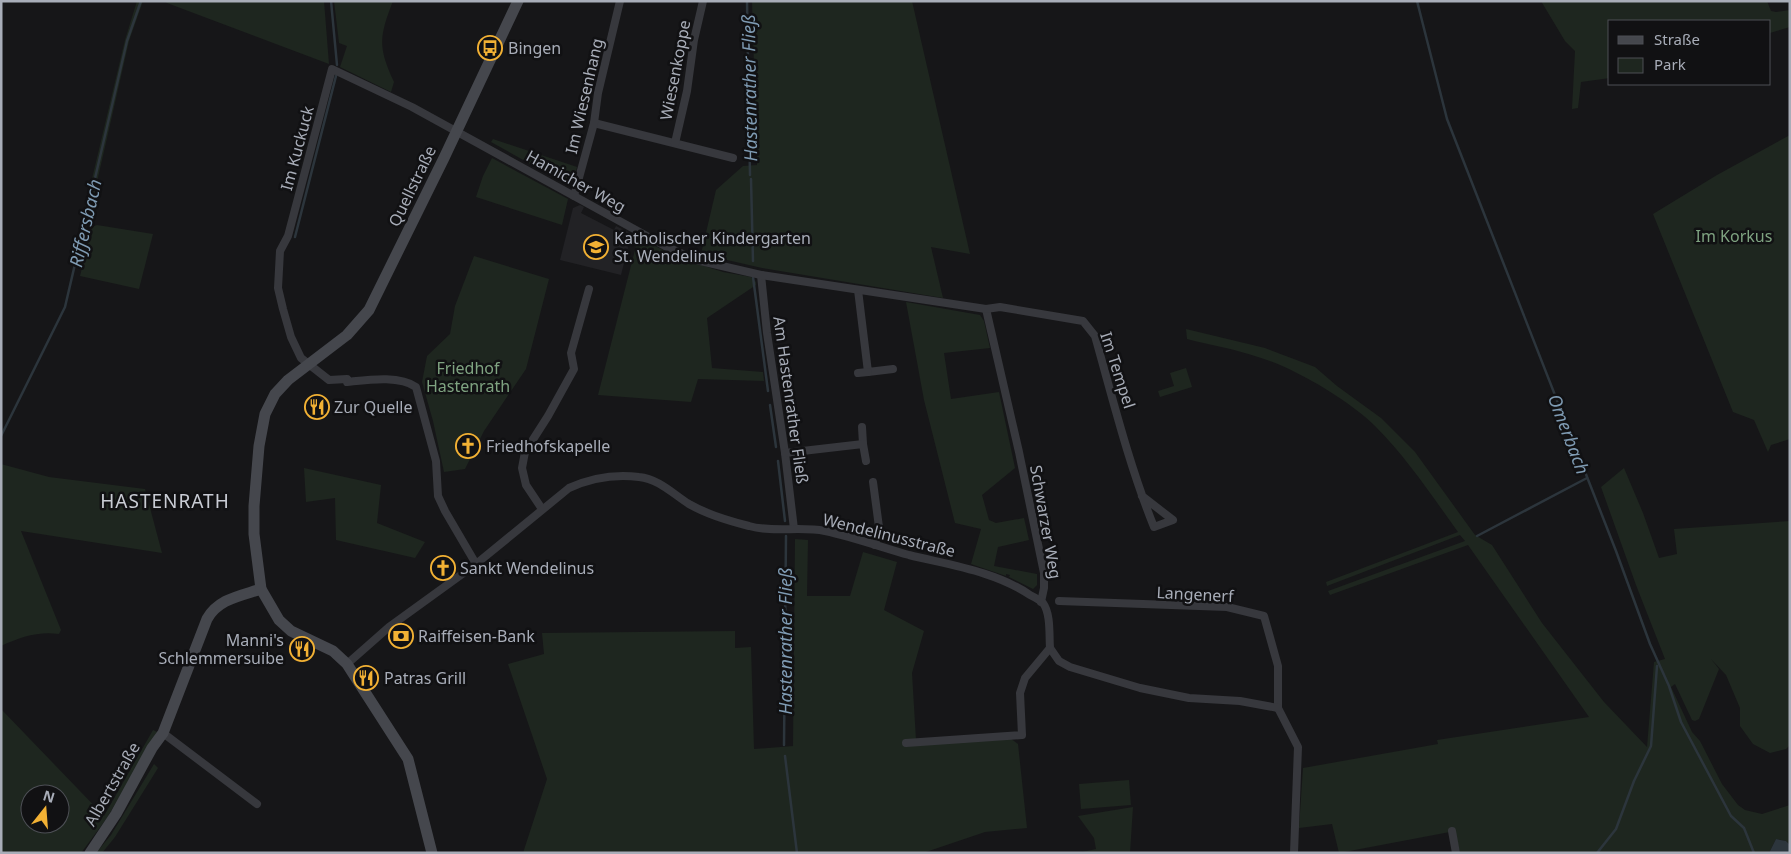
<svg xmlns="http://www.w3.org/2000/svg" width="1791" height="854" font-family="'Noto Sans',sans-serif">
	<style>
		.built { fill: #222225 }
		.green { fill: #1e261f; fill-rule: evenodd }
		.water { fill: #2c353c }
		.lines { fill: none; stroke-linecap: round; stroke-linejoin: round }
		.stream { stroke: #2c353c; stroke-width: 2.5 }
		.street { stroke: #37383d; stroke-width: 8 }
		.secondary { stroke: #45474d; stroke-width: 11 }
		.labels { text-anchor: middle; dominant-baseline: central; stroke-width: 5; stroke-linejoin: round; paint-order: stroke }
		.poi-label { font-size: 16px; fill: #a8adb8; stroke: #111113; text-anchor: start }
		.street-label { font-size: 16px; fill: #a8adb8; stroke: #111113 }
		.park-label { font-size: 16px; fill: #7fa381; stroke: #111113 }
		.water-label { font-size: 18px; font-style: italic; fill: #7f9bb3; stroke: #111113 }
		.quarter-label { font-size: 19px; letter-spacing: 1px; fill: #c9ccd4; stroke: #111113 }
	</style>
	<rect width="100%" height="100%" fill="#161618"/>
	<path class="built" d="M 580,205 L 584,207 L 581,213 L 614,230 L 616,226 L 630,233 L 631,235 L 621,275 L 560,260 L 573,208 Z"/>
	<g class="green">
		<path d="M 137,1 L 143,1 L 129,41 L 82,248 L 76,246 L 125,40 Z"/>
		<path d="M 165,1 L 324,1 L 329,64 L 167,3 Z"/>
		<path d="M 334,1 L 393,1 C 379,37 378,47 394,82 L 391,92 L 340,67 L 347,46 L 339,43 Z"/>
		<path d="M 752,1 L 912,1 L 970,254 L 931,247 L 943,298 L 762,268 L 701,254 L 716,190 L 743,166 L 757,165 Z"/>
		<path d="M 1541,1 L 1767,1 L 1771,11 L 1776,12 L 1790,10 L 1790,27 L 1770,33 L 1770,21 L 1610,21 L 1610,78 L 1581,82 L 1578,108 L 1572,109 L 1575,51 L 1565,41 Z"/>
		<path d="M 1790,135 L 1790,439 L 1771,445 L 1768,452 L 1754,420 L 1733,412 L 1653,214 L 1717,175 Z"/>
		<path d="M 493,139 L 577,167 L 573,184 L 568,185 L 491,142 Z"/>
		<path d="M 492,158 L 568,199 L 562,225 L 476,197 L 483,176 Z"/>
		<path d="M 97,225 L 153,234 L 139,289 L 80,276 L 92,227 Z"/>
		<path d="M 643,240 L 663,250 L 695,263 L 723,272 L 751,277 L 756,282 L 756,285 L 707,318 L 712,368 L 763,372 L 764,381 L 698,379 L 691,402 L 598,395 L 637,242 Z"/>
		<path d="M 474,256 L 549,279 L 526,369 L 484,431 L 465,469 L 444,472 L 433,421 L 422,382 L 427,356 L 450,334 L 455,306 Z"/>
		<path d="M 906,302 L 980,315 L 984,321 L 990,348 L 944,353 L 951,399 L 999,392 L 1015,468 L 982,495 L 989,520 L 996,523 L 1024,518 L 1029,540 L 998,547 L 994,566 L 1037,574 L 1037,585 L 1033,589 L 1009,577 L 1010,575 L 1006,574 L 1006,576 L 971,564 L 981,529 L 955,523 L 924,400 Z"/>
		<path d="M 1186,329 L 1265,348 L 1315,367 L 1337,386 L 1381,418 L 1415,452 L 1475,535 L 1492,545 L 1542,623 L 1604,702 L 1647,747 L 1654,662 L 1665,659 L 1636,585 L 1601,487 L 1624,468 L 1643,513 L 1659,558 L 1677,554 L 1674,529 L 1790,521 L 1790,745 L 1786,749 L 1770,753 L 1753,744 L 1740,726 L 1740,708 L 1726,675 L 1711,659 L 1719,669 L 1699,719 L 1695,721 L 1692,720 L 1675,684 L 1671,687 L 1692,732 L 1700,741 L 1722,784 L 1738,805 L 1745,810 L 1762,814 L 1790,805 L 1790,845 L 1786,841 L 1776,839 L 1769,853 L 1460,853 L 1455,831 L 1339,853 L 1332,824 L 1299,828 L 1303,768 L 1438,744 L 1437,740 L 1589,717 L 1468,545 L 1330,595 L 1328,591 L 1465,541 L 1460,535 L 1327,586 L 1326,582 L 1458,532 C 1432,496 1407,458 1375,426 C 1349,400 1293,367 1258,357 C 1235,349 1210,345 1187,339 Z"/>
		<path d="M 1186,368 L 1192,387 L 1160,397 L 1158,391 L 1174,386 L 1170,373 Z"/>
		<path d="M 1,464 L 49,477 L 145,489 L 162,553 L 21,531 L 61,630 L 59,634 C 39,631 20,637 1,646 Z"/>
		<path d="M 304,468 L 381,485 L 377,523 L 425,542 L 415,558 L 336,540 L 335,498 L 306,502 Z"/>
		<path d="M 795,539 L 808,540 L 807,596 L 850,596 L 863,552 L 897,562 L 884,610 L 924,631 L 912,673 L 916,740 L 1010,738 L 1018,744 L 1027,828 L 985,832 L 923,853 L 523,853 L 547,779 L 508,664 L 544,654 L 542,633 L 735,631 L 735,648 L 751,647 L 754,749 L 793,746 Z"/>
		<path d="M 1,709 L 104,816 L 153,730 L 157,732 L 107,818 L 81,853 L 1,853 ZM 30,794 L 60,794 L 60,824 L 30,824 Z"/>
		<path d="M 154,764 L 158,768 L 115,837 L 102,853 L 96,853 L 111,835 Z"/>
		<path d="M 1129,780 L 1131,805 L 1081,809 L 1079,784 Z"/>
		<path d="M 1133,807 L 1130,853 L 1078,853 L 1096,849 L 1094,838 L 1078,816 Z"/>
	</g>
	<path class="water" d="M 1776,839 L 1786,841 L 1790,845 L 1790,853 L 1769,853 Z"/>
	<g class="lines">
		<g class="stream">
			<path d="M 331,1 L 337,65"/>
			<path d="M 747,1 L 750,175"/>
			<path d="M 1417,1 L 1447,119 L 1616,551 L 1650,644 L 1669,686 L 1681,722 L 1731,816 L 1744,828 L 1754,853"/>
			<path d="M 751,179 L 753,261"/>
			<path d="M 295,237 L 336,76"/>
			<path d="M 753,277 L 768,391"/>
			<path d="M 770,405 L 776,447"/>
			<path d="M 1,436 L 65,307 L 127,41 L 141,1"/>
			<path d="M 778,461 L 785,521"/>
			<path d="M 1477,536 L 1587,478"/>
			<path d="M 784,745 L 786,536"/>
			<path d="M 785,756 L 797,853"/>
			<path d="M 1597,853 L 1616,829 L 1634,781 L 1651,746 L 1657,666"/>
		</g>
		<g class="street">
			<path d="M 594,123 L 733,158"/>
			<path d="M 675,143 L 687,91 L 694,40 L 703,1"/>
			<path d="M 574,196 L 594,123 L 598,93 L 620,1"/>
			<path d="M 761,275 L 767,333 L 785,453 L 794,529"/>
			<path d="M 858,290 L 868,372 L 893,369"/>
			<path d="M 986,309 L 1019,452 L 1044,573 L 1044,588 L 1041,602"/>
			<path d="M 858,373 L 868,372"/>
			<path d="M 862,427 L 863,444"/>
			<path d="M 785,453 L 863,444 L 866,461"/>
			<path d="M 873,482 L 879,527 L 875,545"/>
			<path d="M 542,509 L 526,485 L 522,468 L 525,452 L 548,416 L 574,369 L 571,353 L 589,289"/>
			<path d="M 476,564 L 445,511 L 438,496 L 436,461 L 416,387 C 399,375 367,380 347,382 L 347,379 L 329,380 L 301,358 L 291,337 L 283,309 L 278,288 L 280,251 L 288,236 L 332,69 L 412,107 L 665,246 L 696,260 L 761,275 L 986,309 L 1000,307 L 1083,321 L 1095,336 C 1113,400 1129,465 1154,527 L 1173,520 L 1142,496"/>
			<path d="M 1059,601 L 1227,607 L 1264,616 L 1278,666 L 1278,708 L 1298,747 L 1294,853"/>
			<path d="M 1050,648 L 1059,661 L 1070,667 L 1140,688 L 1189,698 L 1240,701 L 1278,708"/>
			<path d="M 347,664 L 389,627 L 476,564 L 569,488 C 591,478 615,474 639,477 C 659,479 673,494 689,504 C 706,514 729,521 749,526 C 774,533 800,526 825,531 C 853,537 881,547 909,555 C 949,565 995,571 1030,595 C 1034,597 1040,600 1043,603 C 1051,614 1049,635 1050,648 L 1025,678 L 1020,693 L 1022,735 L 906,743"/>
			<path d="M 163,733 L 257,804"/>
			<path d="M 1452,831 L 1456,853"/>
		</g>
		<g class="secondary">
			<path d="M 90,853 L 116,814 L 152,748 L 163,733 L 207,619 C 218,599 240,596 261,589"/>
			<path d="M 432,853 L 408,759 L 354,675 L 347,664 L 333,651 L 291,631 L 279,620 L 261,589 L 254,534 L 254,506 L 259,446 L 265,414 L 275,394 L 288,380 L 347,335 L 369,310 L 444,158 L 518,1"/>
		</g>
	</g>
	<defs>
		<symbol id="bus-ring" viewBox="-11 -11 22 22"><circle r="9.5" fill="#111113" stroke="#f2b134" stroke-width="1.5"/><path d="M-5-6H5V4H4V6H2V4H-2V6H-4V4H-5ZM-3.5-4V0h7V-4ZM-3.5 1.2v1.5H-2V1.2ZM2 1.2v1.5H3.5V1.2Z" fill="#f2b134"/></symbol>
		<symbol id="school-ring" viewBox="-11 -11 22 22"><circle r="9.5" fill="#111113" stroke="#f2b134" stroke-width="1.5"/><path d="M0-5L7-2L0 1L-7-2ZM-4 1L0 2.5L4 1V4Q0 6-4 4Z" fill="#f2b134"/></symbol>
		<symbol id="restaurant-ring" viewBox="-11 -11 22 22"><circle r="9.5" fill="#111113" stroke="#f2b134" stroke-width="1.5"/><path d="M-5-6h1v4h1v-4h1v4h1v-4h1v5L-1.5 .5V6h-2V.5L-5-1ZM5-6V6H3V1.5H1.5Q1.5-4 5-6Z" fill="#f2b134"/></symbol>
		<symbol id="church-ring" viewBox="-11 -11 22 22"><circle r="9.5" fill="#111113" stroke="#f2b134" stroke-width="1.5"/><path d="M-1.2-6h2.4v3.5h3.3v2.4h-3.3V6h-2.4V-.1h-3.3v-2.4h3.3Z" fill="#f2b134"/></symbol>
		<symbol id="bank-ring" viewBox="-11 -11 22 22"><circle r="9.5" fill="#111113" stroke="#f2b134" stroke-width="1.5"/><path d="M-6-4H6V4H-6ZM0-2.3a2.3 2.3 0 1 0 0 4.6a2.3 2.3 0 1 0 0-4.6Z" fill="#f2b134"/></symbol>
	</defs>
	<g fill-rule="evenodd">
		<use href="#bus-ring" x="476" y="34" width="28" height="28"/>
		<use href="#school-ring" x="582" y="233" width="28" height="28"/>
		<use href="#restaurant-ring" x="303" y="393" width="28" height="28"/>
		<use href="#church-ring" x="454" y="432" width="28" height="28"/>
		<use href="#church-ring" x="429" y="554" width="28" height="28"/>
		<use href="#bank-ring" x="387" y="622" width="28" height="28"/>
		<use href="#restaurant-ring" x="288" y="635" width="28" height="28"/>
		<use href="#restaurant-ring" x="352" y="664" width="28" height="28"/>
	</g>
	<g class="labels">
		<g class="poi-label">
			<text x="508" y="48">Bingen</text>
			<text x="614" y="238">Katholischer Kindergarten<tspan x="614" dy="18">St. Wendelinus</tspan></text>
			<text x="334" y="407">Zur Quelle</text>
			<text x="486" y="446">Friedhofskapelle</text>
			<text x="460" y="568">Sankt Wendelinus</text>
			<text x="418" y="636">Raiffeisen-Bank</text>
			<text x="284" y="640" text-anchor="end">Manni's<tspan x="284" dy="18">Schlemmersuibe</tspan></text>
			<text x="384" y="678">Patras Grill</text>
		</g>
		<g class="street-label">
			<text transform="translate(675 70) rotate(-79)">Wiesenkoppe</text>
			<text transform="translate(584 96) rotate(-77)">Im Wiesenhang</text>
			<text transform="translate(297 148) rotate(-75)">Im Kuckuck</text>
			<text transform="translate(576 181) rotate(29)">Hamicher Weg</text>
			<text transform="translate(412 186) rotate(-64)">Quellstraße</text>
			<text transform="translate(1118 370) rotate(72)">Im Tempel</text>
			<text transform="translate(791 400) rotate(82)">Am Hastenrather Fließ</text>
			<text transform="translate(1046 522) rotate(80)">Schwarzer Weg</text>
			<text transform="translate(889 535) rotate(14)">Wendelinusstraße</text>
			<text transform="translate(1195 594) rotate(3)">Langenerf</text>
			<text transform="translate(112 784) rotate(-60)">Albertstraße</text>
		</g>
		<g class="park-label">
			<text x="1734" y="236">Im Korkus</text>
			<text x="468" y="368">Friedhof<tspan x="468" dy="18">Hastenrath</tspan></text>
		</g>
		<g class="water-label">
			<text transform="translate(749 88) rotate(-91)">Hastenrather Fließ</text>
			<text transform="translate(85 223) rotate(-77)">Riffersbach</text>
			<text transform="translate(1569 434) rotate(69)">Omerbach</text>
			<text transform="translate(785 641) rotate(-90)">Hastenrather Fließ</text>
		</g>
		<g class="quarter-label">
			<text x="165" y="501">HASTENRATH</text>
		</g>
	</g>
	<rect width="1791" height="854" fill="none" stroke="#a8adb8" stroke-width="5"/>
	<rect x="1608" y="20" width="162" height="65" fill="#111113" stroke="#4d4f55"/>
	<rect x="1618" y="36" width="25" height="8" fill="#45474d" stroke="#4d4f55"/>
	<text x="1654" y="45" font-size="15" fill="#a8adb8">Straße</text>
	<rect x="1618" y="58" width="25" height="15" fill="#1e261f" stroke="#4d4f55"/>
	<text x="1654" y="70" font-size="15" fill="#a8adb8">Park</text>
	<g transform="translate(45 809) rotate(17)"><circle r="24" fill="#111113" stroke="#4d4f55"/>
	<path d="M0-4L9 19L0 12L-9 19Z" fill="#f2b134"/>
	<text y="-8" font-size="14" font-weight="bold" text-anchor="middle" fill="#a8adb8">N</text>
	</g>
</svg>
